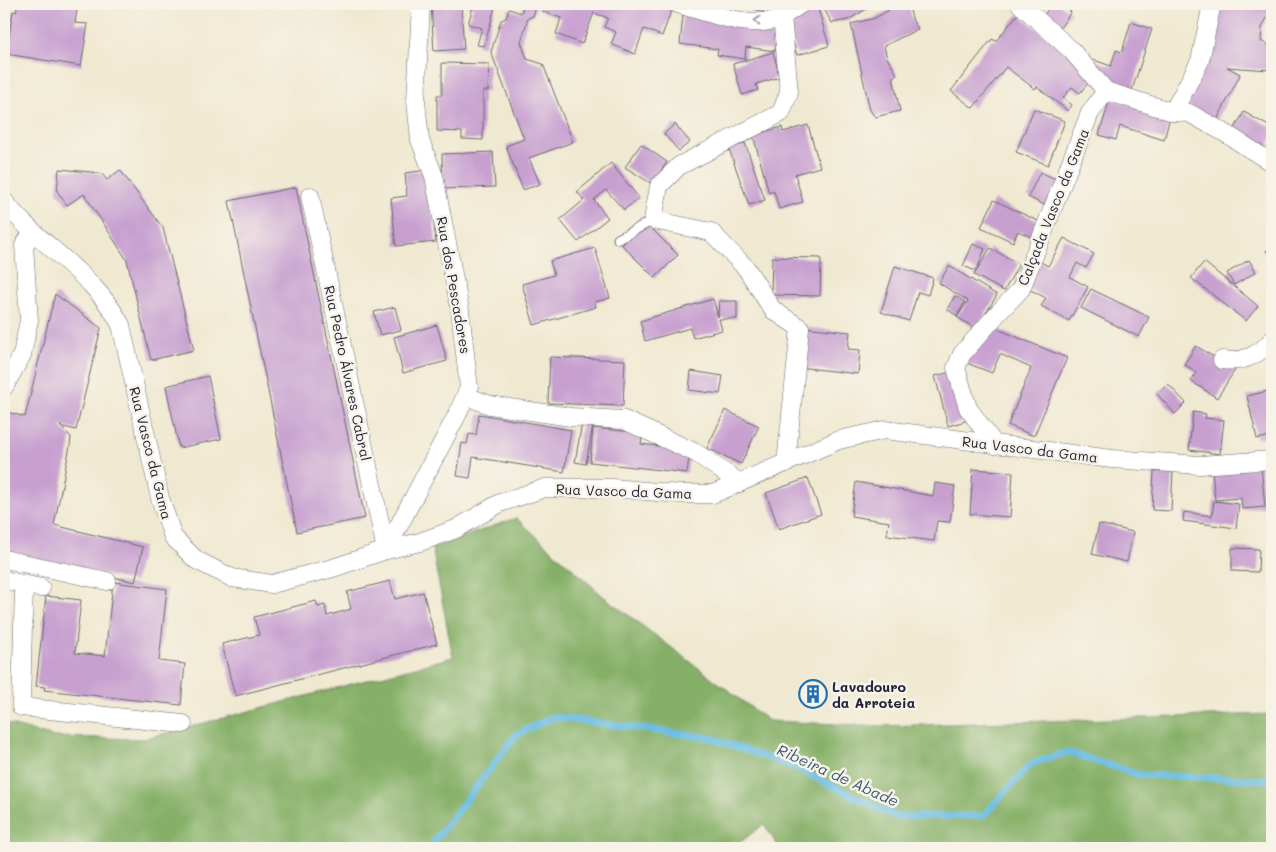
<svg xmlns="http://www.w3.org/2000/svg" width="1276" height="852" font-family="Mali,sans-serif">
	<style>
		.forest { fill: #86b068; stroke: #546952 }
		.lines { fill: none; stroke-linecap: round; stroke-linejoin: round }
		.stream { stroke: #65bbe2; stroke-width: 7 }
		.building { fill: #c7a0d0 }
		.service-casing { stroke: #6a6870; stroke-width: 11 }
		.minor-casing { stroke: #6a6870; stroke-width: 19 }
		.service { stroke: #fff; stroke-width: 9 }
		.minor { stroke: #fff; stroke-width: 18 }
		.oneway { stroke: #9c9ca7 }
		.labels { text-anchor: middle; dominant-baseline: central; stroke-width: 5; stroke-linejoin: round; paint-order: stroke }
		.street-label { font-size: 14px; fill: #22223b; stroke: #f7f3e8 }
		.poi-label { font-size: 14px; font-weight: bold; fill: #22223b; stroke: #f7f3e8; text-anchor: start }
		.water-label { font-size: 15px; font-style: italic; fill: #395875; stroke: #f7f3e8 }
	</style>
	<rect width="100%" height="100%" fill="#f7f3e8"/>
	<filter id="ink" filterUnits="userSpaceOnUse"><feTurbulence type="fractalNoise" baseFrequency=".02" numOctaves="2"/><feDisplacementMap in="SourceGraphic" scale="10" xChannelSelector="R" yChannelSelector="G"/><feConvolveMatrix kernelMatrix="1 2 1 2 8 2 1 2 1" color-interpolation-filters="sRGB"/></filter>
	<filter id="wash" filterUnits="userSpaceOnUse"><feTurbulence type="fractalNoise" baseFrequency=".0096" numOctaves="4" result="noise"/><feDisplacementMap in="SourceGraphic" scale="20" xChannelSelector="R" yChannelSelector="G"/><feGaussianBlur stdDeviation="1.12" result="paint"/><feColorMatrix in="noise" values="0 0 0 0 0 0 0 0 0 0 0 0 0 0 0 0 0 1.4 0 .05"/><feComposite in="paint" operator="in"/></filter>
	<g filter="url(#wash)">
		<rect width="100%" height="100%" fill="#f0e9d1"/>
		<path class="forest" d="M 516,518 L 603,596 L 769,721 L 883,726 L 1272,714 L 1272,848 L 779,848 L 764,824 L 733,848 L 4,848 L 4,723 L 54,737 L 144,739 L 453,657 L 432,548 Z"/>
		<g class="lines">
			<path class="stream" d="M 429,848 L 516,735 L 553,717 L 711,738 L 796,768 L 896,817 L 983,816 L 1031,764 L 1067,752 L 1140,775 L 1272,780"/>
		</g>
		<g id="blocks">
			<g class="building">
				<path d="M 18,4 L 78,4 L 75,23 L 88,24 L 81,66 L 6,54 L 13,11 L 16,12 Z"/>
				<path d="M 431,4 L 461,4 L 464,49 L 434,51 Z"/>
				<path d="M 464,4 L 496,4 L 484,46 L 477,45 L 482,28 L 468,24 L 473,7 Z"/>
				<path d="M 524,4 L 537,4 L 533,16 L 528,18 L 521,42 L 527,59 L 543,64 L 573,142 L 529,158 L 540,184 L 523,190 L 506,146 L 524,139 L 491,52 L 501,20 L 506,18 L 509,9 L 521,13 Z"/>
				<path d="M 544,4 L 667,4 L 673,6 L 662,36 L 644,29 L 635,54 L 611,44 L 616,32 L 604,27 L 608,18 L 594,13 L 582,44 L 556,34 L 561,18 L 541,11 Z"/>
				<path d="M 737,4 L 781,4 L 777,16 Z"/>
				<path d="M 821,4 L 875,4 L 848,20 L 832,23 Z"/>
				<path d="M 885,4 L 914,4 L 909,7 L 913,21 L 918,29 L 884,46 L 887,58 L 897,74 L 893,77 L 900,111 L 875,117 L 870,110 L 851,24 L 875,18 L 889,10 Z"/>
				<path d="M 1052,4 L 1059,4 L 1071,12 L 1058,31 L 1041,19 Z"/>
				<path d="M 1209,4 L 1272,4 L 1272,12 L 1270,12 L 1262,28 L 1261,41 L 1268,45 L 1272,37 L 1272,64 L 1269,70 L 1227,67 L 1240,74 L 1239,77 L 1217,120 L 1178,100 L 1206,46 Z"/>
				<path d="M 817,5 L 829,46 L 797,55 L 785,15 Z"/>
				<path d="M 1018,14 L 1091,72 L 1094,60 L 1111,66 L 1116,50 L 1122,52 L 1131,22 L 1152,29 L 1132,90 L 1092,78 L 1080,93 L 1072,87 L 1063,98 L 1072,105 L 1068,111 L 1037,87 L 1035,89 L 1006,67 L 973,108 L 951,91 L 992,39 L 996,41 Z"/>
				<path d="M 683,15 L 778,27 L 775,51 L 746,47 L 745,59 L 717,55 L 718,49 L 680,44 Z"/>
				<path d="M 773,52 L 780,77 L 756,84 L 758,90 L 742,95 L 733,64 Z"/>
				<path d="M 442,63 L 489,64 L 488,91 L 483,91 L 483,140 L 462,139 L 462,132 L 437,131 L 437,95 L 442,95 Z"/>
				<path d="M 1110,99 L 1170,117 L 1164,140 L 1120,126 L 1116,140 L 1099,135 Z"/>
				<path d="M 1034,109 L 1065,121 L 1048,165 L 1016,152 Z"/>
				<path d="M 1244,112 L 1272,128 L 1272,137 L 1264,153 L 1231,135 Z"/>
				<path d="M 675,124 L 690,142 L 679,151 L 664,134 Z"/>
				<path d="M 808,125 L 820,167 L 795,174 L 803,202 L 779,209 L 774,191 L 769,193 L 753,135 L 782,127 L 783,132 Z"/>
				<path d="M 745,143 L 765,200 L 749,205 L 729,149 Z"/>
				<path d="M 641,144 L 667,162 L 652,184 L 625,167 Z"/>
				<path d="M 493,152 L 495,187 L 443,189 L 442,154 Z"/>
				<path d="M 611,163 L 639,198 L 624,210 L 606,190 L 594,200 L 608,218 L 578,242 L 560,220 L 584,200 L 577,192 Z"/>
				<path d="M 59,169 L 101,173 L 107,180 L 120,170 L 163,228 L 194,350 L 151,360 L 127,260 L 84,194 L 67,205 L 57,191 Z"/>
				<path d="M 428,170 L 436,242 L 396,246 L 391,198 L 407,196 L 405,173 Z"/>
				<path d="M 1040,172 L 1060,181 L 1048,207 L 1028,197 Z"/>
				<path d="M 296,187 L 365,518 L 297,532 L 229,201 Z"/>
				<path d="M 994,200 L 1040,222 L 1033,238 L 1018,231 L 1013,242 L 981,227 Z"/>
				<path d="M 645,222 L 678,255 L 655,278 L 622,245 Z"/>
				<path d="M 1064,238 L 1094,254 L 1086,268 L 1077,263 L 1070,277 L 1088,287 L 1069,321 L 1041,306 L 1046,298 L 1021,285 L 1035,259 L 1048,266 Z"/>
				<path d="M 973,244 L 985,249 L 976,271 L 963,266 Z"/>
				<path d="M 1272,245 L 1272,258 L 1266,251 Z"/>
				<path d="M 595,248 L 610,298 L 595,302 L 596,307 L 534,325 L 522,284 L 554,275 L 550,261 Z"/>
				<path d="M 990,248 L 1019,264 L 1004,291 L 974,275 Z"/>
				<path d="M 772,257 L 821,258 L 820,296 L 771,295 Z"/>
				<path d="M 1249,260 L 1256,272 L 1234,285 L 1227,273 Z"/>
				<path d="M 1204,262 L 1258,306 L 1246,321 L 1191,278 Z"/>
				<path d="M 895,266 L 933,278 L 928,295 L 918,292 L 909,321 L 881,312 Z"/>
				<path d="M 949,266 L 997,295 L 976,329 L 957,317 L 968,301 L 939,283 Z"/>
				<path d="M 1091,289 L 1149,317 L 1139,337 L 1081,308 Z"/>
				<path d="M 55,294 L 101,328 L 76,430 L 60,426 L 71,437 L 70,446 L 54,525 L 143,547 L 135,582 L 4,551 L 4,416 L 11,413 L 25,417 Z"/>
				<path d="M 955,296 L 965,302 L 957,316 L 947,309 Z"/>
				<path d="M 713,299 L 718,317 L 719,301 L 737,301 L 737,319 L 719,319 L 722,330 L 693,338 L 690,328 L 645,341 L 640,321 Z"/>
				<path d="M 395,307 L 401,330 L 380,335 L 374,312 Z"/>
				<path d="M 981,322 L 1067,358 L 1034,436 L 1008,425 L 1031,368 L 1000,354 L 992,373 L 964,362 Z"/>
				<path d="M 437,325 L 447,361 L 403,373 L 394,337 Z"/>
				<path d="M 803,327 L 850,332 L 848,349 L 860,350 L 858,374 L 798,367 Z"/>
				<path d="M 1196,346 L 1235,370 L 1217,398 L 1191,381 L 1196,372 L 1184,364 Z"/>
				<path d="M 550,357 L 625,360 L 623,406 L 548,403 Z"/>
				<path d="M 691,371 L 723,376 L 720,394 L 689,390 Z"/>
				<path d="M 955,371 L 969,420 L 948,426 L 935,376 Z"/>
				<path d="M 208,376 L 221,439 L 179,448 L 166,386 Z"/>
				<path d="M 1168,384 L 1186,403 L 1175,414 L 1157,394 Z"/>
				<path d="M 1272,390 L 1272,436 L 1257,439 L 1247,396 Z"/>
				<path d="M 725,410 L 759,426 L 741,464 L 707,448 Z"/>
				<path d="M 1193,412 L 1206,414 L 1205,418 L 1224,420 L 1220,454 L 1189,450 Z"/>
				<path d="M 479,414 L 571,430 L 564,472 L 473,457 L 470,478 L 457,476 L 462,443 L 467,444 L 469,434 L 476,435 Z"/>
				<path d="M 582,423 L 593,425 L 586,464 L 575,462 Z"/>
				<path d="M 593,428 L 643,433 L 641,444 L 690,450 L 687,473 L 590,462 Z"/>
				<path d="M 1261,466 L 1265,507 L 1242,509 L 1241,498 L 1215,500 L 1212,471 Z"/>
				<path d="M 973,469 L 1013,472 L 1010,517 L 970,514 Z"/>
				<path d="M 1154,471 L 1173,472 L 1171,511 L 1152,510 Z"/>
				<path d="M 808,478 L 821,514 L 779,529 L 766,493 Z"/>
				<path d="M 856,482 L 933,496 L 935,483 L 955,486 L 950,522 L 937,521 L 934,541 L 887,535 L 889,522 L 851,516 Z"/>
				<path d="M 1214,501 L 1239,504 L 1236,528 L 1183,521 L 1184,512 L 1212,516 Z"/>
				<path d="M 1099,524 L 1133,532 L 1127,562 L 1092,554 Z"/>
				<path d="M 1272,531 L 1272,551 L 1271,551 L 1270,532 Z"/>
				<path d="M 1232,548 L 1259,549 L 1258,572 L 1232,571 Z"/>
				<path d="M 390,581 L 395,599 L 423,592 L 437,644 L 235,696 L 222,644 L 259,635 L 254,617 L 316,601 L 318,607 L 325,605 L 327,616 L 351,609 L 347,592 Z"/>
				<path d="M 113,582 L 167,589 L 159,661 L 185,664 L 181,705 L 44,690 L 45,687 L 36,686 L 46,596 L 81,600 L 75,653 L 105,656 Z"/>
				<path d="M 812,682 L 824,688 L 814,706 L 803,700 Z"/>
			</g>
		</g>
	</g>
	<g filter="url(#ink)">
		<use href="#blocks" fill-opacity="0" stroke="#6a6870" stroke-width="1"/>
		<g class="lines">
			<defs>
				<path id="service" d="M 618,239 L 653,220"/>
				<g id="minor">
					<path d="M 678,4 C 705,11 735,24 763,22 C 777,22 790,11 801,4"/>
					<path d="M 1020,4 L 1071,50 L 1106,91 L 1173,112 L 1189,113 L 1225,133 L 1272,163"/>
					<path d="M 782,16 L 789,92 L 781,113 L 679,166 L 659,186 L 653,220 L 711,232 L 746,268 L 773,310 L 800,328 L 786,463"/>
					<path d="M 1173,112 L 1200,61 L 1212,4"/>
					<path d="M 310,196 L 386,550"/>
					<path d="M 4,201 C 39,246 94,273 121,325 L 160,498 L 173,537 L 196,560 L 232,578 L 272,584 L 333,568 L 386,550 L 420,542 L 456,529 L 500,503 L 545,488 L 612,488 L 680,494 L 713,494 L 839,440 L 885,430 L 1112,459 L 1200,465 L 1272,460"/>
					<path d="M 1222,360 C 1243,363 1258,356 1272,340"/>
					<path d="M 4,387 L 22,355 L 29,320 L 24,245 L 33,232"/>
					<path d="M 466,396 L 490,405 L 571,417 L 624,420 L 696,453 L 740,483"/>
					<path d="M 995,445 L 968,408 L 956,368 L 962,354 L 998,313 L 1021,289 L 1090,113 L 1106,91"/>
					<path d="M 386,550 L 457,415 L 469,388 L 460,310 L 434,176 L 420,140 L 416,101 L 421,4"/>
					<path d="M 4,559 L 107,581"/>
					<path d="M 4,580 L 41,588"/>
					<path d="M 24,585 L 21,707 L 183,724"/>
				</g>
			</defs>
			<use href="#service" class="service-casing"/>
			<use href="#minor" class="minor-casing"/>
			<use href="#service" class="service"/>
			<use href="#minor" class="minor"/>
		</g>
		<defs><path id="oneway-chevron" d="M-2-3.5L2.5 0L-2 3.5" fill="none" stroke-width="1.6" stroke-linecap="round" stroke-linejoin="round" transform="scale(1.25)"/></defs>
		<use class="oneway" href="#oneway-chevron" transform="translate(757 21) rotate(-176)"/>
	</g>
	<defs>
		<symbol id="building-ring" viewBox="-11 -11 22 22"><circle r="9.5" fill="#f7f3e8" stroke="#1f6fb2" stroke-width="1.5"/><path d="M-4-6H4V6H1V3H-1V6H-4ZM-2.5-4.3h1.7v1.8h-1.7ZM.8-4.3h1.7v1.8H.8ZM-2.5-1h1.7V.8h-1.7ZM.8-1h1.7V.8H.8Z" fill="#1f6fb2"/></symbol>
	</defs>
	<g fill-rule="evenodd">
		<use href="#building-ring" x="797" y="678" width="32" height="32"/>
	</g>
	<g class="labels">
		<g class="street-label">
			<text transform="translate(1053 207) rotate(-68)">Calçada Vasco da Gama</text>
			<text transform="translate(454 285) rotate(80)">Rua dos Pescadores</text>
			<text transform="translate(348 373) rotate(78)">Rua Pedro Álvares Cabral</text>
			<text transform="translate(1030 449) rotate(7)">Rua Vasco da Gama</text>
			<text transform="translate(151 453) rotate(76)">Rua Vasco da Gama</text>
			<text transform="translate(624 491) rotate(2)">Rua Vasco da Gama</text>
		</g>
		<g class="poi-label">
			<text x="832" y="686">Lavadouro<tspan x="832" dy="16">da Arroteia</tspan></text>
		</g>
		<g class="water-label">
			<text transform="translate(838 775) rotate(24)">Ribeira de Abade</text>
		</g>
	</g>
	<rect width="1276" height="852" fill="none" stroke="#f7f3e8" stroke-width="20"/>
</svg>
